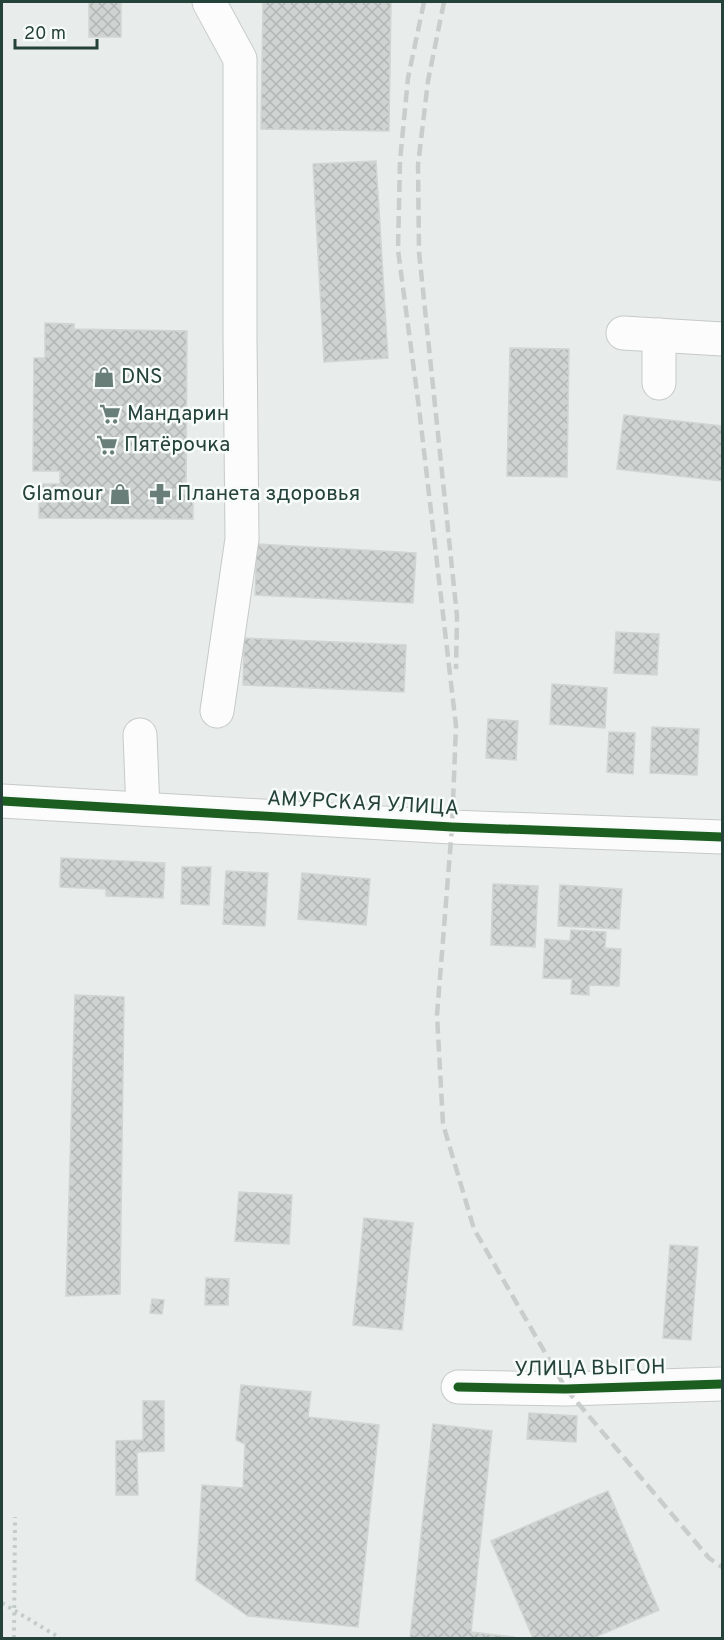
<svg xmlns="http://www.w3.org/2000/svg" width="724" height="1640" font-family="Overpass,sans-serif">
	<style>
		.building { fill: url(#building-cross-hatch); stroke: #d1d6d4; stroke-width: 1.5 }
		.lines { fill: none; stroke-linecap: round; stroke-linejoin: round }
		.minor-casing { stroke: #c5cac8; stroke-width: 35 }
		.path { stroke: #c3ccca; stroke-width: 4; stroke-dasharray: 3 4.5; stroke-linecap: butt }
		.minor { stroke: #fcfcfc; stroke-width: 33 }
		.rail { stroke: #c9cdcc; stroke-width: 4.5; stroke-dasharray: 12 6; stroke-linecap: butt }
		.path-bridge { stroke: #c3ccca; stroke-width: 4; stroke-dasharray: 3 4.5; stroke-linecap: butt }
		.cycleway-casing { stroke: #f7fbf9; stroke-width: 13 }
		.cycleway { stroke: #1b5e20; stroke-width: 9 }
		.labels { text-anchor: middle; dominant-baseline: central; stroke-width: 5; stroke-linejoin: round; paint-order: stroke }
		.poi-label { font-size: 21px; fill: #24423a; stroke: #f7fbf9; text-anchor: start }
		.street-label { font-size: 21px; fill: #24423a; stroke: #f7fbf9 }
	</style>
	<defs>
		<pattern id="building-cross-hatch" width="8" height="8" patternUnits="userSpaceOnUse" patternTransform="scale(1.5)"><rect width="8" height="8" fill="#cfd4d2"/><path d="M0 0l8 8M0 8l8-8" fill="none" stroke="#b2b7b5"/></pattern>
	</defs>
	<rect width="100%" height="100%" fill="#e8edeb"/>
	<g class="building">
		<rect x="89" y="2" width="32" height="35"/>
		<path d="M 263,2 L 391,2 L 389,131 L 261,129 Z"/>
		<path d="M 376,161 L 388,358 L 324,362 L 313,164 Z"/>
		<path d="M 45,323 L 74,324 L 74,329 L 187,331 L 186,488 L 193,489 L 193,519 L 39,518 L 39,484 L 60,484 L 60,471 L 33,471 L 34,358 L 45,358 Z"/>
		<path d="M 510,348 L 569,349 L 567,477 L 507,476 Z"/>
		<path d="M 624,415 L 722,426 L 722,481 L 617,469 Z"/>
		<path d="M 257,544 L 416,553 L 413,603 L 255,595 Z"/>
		<path d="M 616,632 L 659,634 L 657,675 L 614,673 Z"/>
		<path d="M 244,638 L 406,645 L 404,692 L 243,685 Z"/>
		<path d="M 552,684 L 607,688 L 605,728 L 550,724 Z"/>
		<path d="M 488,719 L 518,721 L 516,760 L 486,758 Z"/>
		<path d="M 652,727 L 699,729 L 697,775 L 650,773 Z"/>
		<path d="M 609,732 L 635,733 L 633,774 L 607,772 Z"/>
		<path d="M 61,858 L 165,863 L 163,898 L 106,896 L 106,889 L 60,887 Z"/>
		<path d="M 182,867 L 211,867 L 209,905 L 181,904 Z"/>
		<path d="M 226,871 L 268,873 L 265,926 L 223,924 Z"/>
		<path d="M 302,873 L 370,879 L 366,925 L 298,919 Z"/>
		<path d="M 493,884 L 538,886 L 535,947 L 491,945 Z"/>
		<path d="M 560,885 L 622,889 L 619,929 L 558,926 Z"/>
		<path d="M 571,930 L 606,932 L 605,948 L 621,949 L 619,986 L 589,985 L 589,995 L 571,994 L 572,979 L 543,978 L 545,939 L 570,941 Z"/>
		<path d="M 75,995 L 124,997 L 120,1294 L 66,1296 Z"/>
		<path d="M 239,1192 L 292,1195 L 289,1244 L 235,1241 Z"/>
		<path d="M 364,1218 L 413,1223 L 402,1330 L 353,1325 Z"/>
		<path d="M 670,1245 L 698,1247 L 691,1340 L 663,1338 Z"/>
		<path d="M 206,1278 L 229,1279 L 228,1305 L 205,1305 Z"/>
		<path d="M 152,1299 L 164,1300 L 162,1314 L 150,1313 Z"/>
		<path d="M 241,1385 L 311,1392 L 308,1417 L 379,1425 L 358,1627 L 248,1616 L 196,1580 L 202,1485 L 243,1488 L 245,1444 L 236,1440 Z"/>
		<path d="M 143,1401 L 164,1401 L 164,1451 L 137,1452 L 138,1495 L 116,1495 L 116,1441 L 143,1440 Z"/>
		<path d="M 529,1413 L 577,1416 L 576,1442 L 527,1439 Z"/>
		<path d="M 433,1424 L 492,1431 L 471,1632 L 514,1637 L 514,1638 L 410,1638 Z"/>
		<path d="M 608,1491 L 659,1610 L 593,1638 L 533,1638 L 491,1541 Z"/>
	</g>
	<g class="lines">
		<defs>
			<g id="minor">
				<path d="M 209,2 L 240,59 L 240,337 L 242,539 L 217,711"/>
				<path d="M 623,333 L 722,339"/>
				<path d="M 659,335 L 659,383"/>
				<path d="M 140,735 L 143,809"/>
				<path d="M 2,801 L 452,827 L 722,837"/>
				<path d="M 458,1387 L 566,1389 L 722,1384"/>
			</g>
		</defs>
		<use href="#minor" class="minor-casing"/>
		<path class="path" d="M 2,1603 L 60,1638"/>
		<use href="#minor" class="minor"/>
		<g class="rail">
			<path d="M 424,2 L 408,78 L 400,161 L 398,250 L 419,408 L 456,726 L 452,827 L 437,1015 L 443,1124 L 474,1229 L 566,1389 L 709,1558 L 722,1567"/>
			<path d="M 444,2 L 428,81 L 418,165 L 419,252 L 457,616 L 456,669"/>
		</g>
		<path class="path-bridge" d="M 14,1638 L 15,1517"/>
		<defs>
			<g id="cycleway">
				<path d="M 2,801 L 452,827 L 722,837"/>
				<path d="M 458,1387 L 566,1389 L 722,1384"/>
			</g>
		</defs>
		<use href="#cycleway" class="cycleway-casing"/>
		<use href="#cycleway" class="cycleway"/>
	</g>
	<defs>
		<symbol id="shop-bare" viewBox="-9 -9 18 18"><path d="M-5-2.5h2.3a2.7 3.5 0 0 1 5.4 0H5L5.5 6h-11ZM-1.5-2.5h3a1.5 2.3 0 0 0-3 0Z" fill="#697e78" stroke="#f7fbf9" stroke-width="2.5" paint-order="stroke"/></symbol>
		<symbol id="supermarket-bare" viewBox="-9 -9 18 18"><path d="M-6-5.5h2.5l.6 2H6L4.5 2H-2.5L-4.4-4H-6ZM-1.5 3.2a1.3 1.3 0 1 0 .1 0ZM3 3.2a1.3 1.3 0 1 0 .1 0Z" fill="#697e78" stroke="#f7fbf9" stroke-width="2.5" paint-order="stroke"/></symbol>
		<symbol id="pharmacy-bare" viewBox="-9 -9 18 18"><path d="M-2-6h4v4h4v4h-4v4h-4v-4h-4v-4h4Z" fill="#697e78" stroke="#f7fbf9" stroke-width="2.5" paint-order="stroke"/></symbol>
	</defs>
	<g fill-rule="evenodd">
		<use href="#shop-bare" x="89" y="362" width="30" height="30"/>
		<use href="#supermarket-bare" x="95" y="399" width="30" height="30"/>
		<use href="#supermarket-bare" x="92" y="430" width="30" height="30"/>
		<use href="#shop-bare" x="105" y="479" width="30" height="30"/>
		<use href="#pharmacy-bare" x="145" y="479" width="30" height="30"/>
	</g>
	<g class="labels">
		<g class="poi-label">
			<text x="121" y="377">DNS</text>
			<text x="127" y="414">Мандарин</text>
			<text x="124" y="445">Пятёрочка</text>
			<text x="103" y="494" text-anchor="end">Glamour</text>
			<text x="177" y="494">Планета здоровья</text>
		</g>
		<g class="street-label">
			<text transform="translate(363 804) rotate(3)">АМУРСКАЯ УЛИЦА</text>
			<text transform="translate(590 1369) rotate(-1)">УЛИЦА ВЫГОН</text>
		</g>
	</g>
	<rect width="724" height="1640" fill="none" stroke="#24423a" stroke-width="6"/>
	<path d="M15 39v9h82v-9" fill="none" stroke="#24423a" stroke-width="3"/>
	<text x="24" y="39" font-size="18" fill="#24423a" stroke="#f7fbf9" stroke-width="4.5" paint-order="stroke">20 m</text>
</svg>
